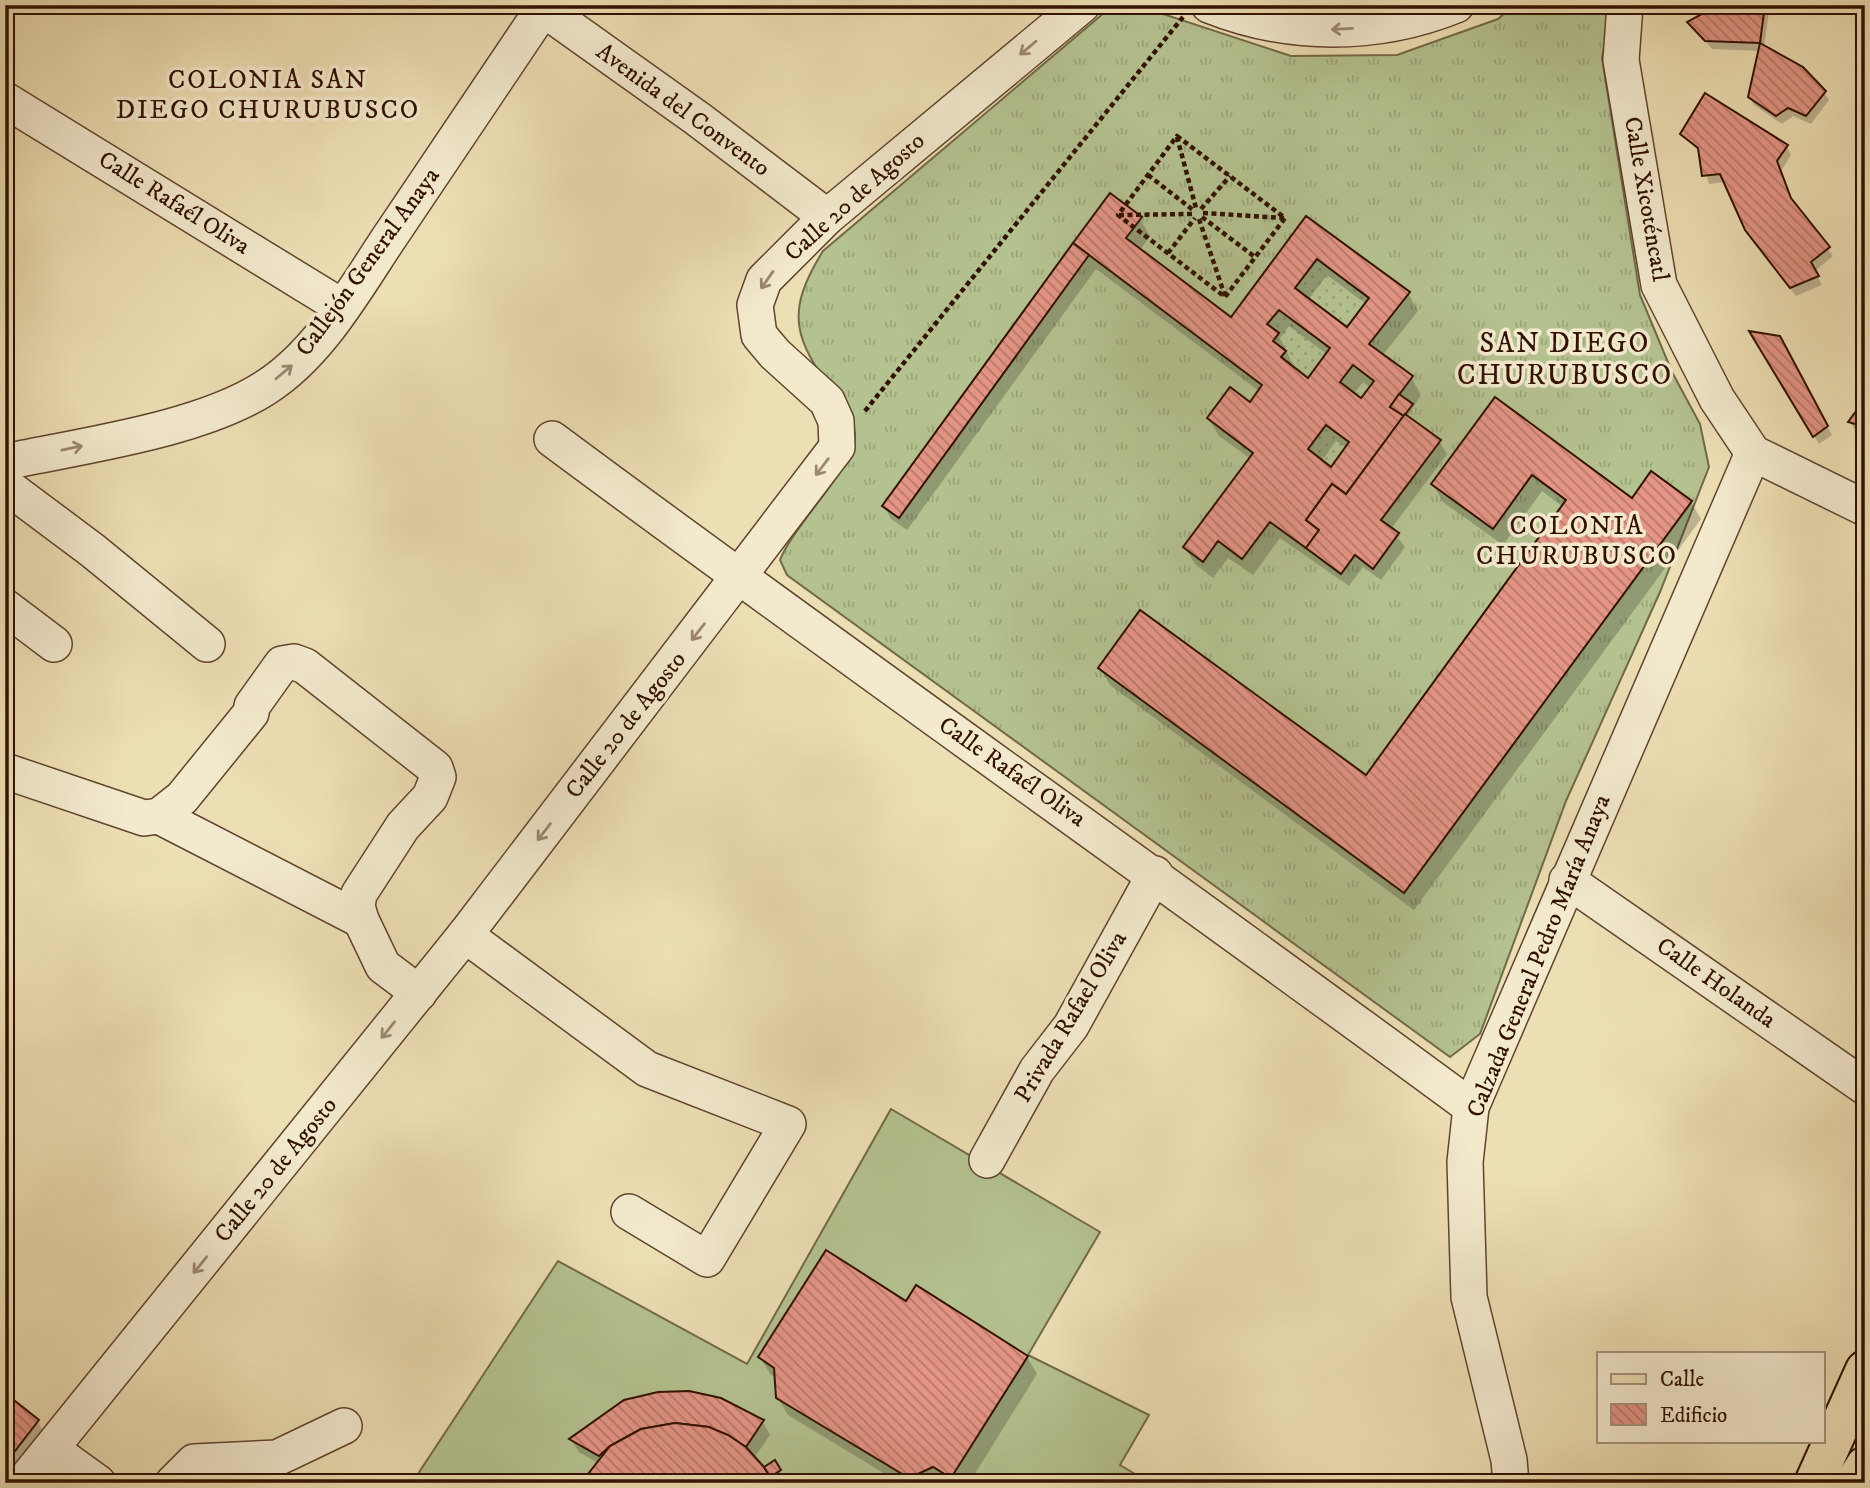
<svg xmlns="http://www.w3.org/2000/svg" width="1870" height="1488" font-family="'IM FELL DW Pica',serif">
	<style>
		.grass { fill: url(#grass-tufts); stroke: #726a48; stroke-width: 2 }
		.garden { fill: url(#garden-dots); stroke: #726a48; stroke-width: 2 }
		.pitch { fill: #b4c290; stroke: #726a48; stroke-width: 2 }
		.shadow { fill: #0003; fill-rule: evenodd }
		.building { fill: url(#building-back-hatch); stroke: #311101; stroke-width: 2; fill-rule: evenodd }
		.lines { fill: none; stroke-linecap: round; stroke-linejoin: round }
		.minor-casing { stroke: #60442e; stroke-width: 38 }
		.major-casing { stroke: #311101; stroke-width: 42 }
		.highway-casing { stroke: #311101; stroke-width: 42 }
		.path { stroke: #311101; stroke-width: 4.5; stroke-dasharray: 5 3.5; stroke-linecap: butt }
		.minor { stroke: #f3eace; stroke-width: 35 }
		.major { stroke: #eddfb4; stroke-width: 38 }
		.highway { stroke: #eddfb4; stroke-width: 38 }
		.oneway { stroke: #9c8872 }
		.labels { text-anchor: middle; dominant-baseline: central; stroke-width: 7; stroke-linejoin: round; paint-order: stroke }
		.street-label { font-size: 24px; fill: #311101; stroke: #f3eace }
		.neighbourhood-label { font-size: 26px; letter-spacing: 2px; fill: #311101; stroke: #f3eace }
		.quarter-label { font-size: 28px; letter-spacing: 2px; fill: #311101; stroke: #f3eace }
	</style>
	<defs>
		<pattern id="grass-tufts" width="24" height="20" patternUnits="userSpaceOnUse" patternTransform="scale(1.75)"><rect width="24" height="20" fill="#b4c290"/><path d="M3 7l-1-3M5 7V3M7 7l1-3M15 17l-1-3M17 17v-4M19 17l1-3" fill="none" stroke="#9ba67a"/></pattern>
		<pattern id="garden-dots" width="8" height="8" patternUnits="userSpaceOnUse" patternTransform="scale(1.75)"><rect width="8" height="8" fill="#b4c290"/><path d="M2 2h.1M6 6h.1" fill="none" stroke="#9ba67a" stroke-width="1.8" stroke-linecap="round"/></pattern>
		<pattern id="building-back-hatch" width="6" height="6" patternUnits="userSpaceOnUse" patternTransform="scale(1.75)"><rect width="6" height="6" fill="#e49585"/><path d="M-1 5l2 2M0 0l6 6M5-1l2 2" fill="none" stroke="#b9786a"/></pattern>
	</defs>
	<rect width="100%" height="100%" fill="#eddfb4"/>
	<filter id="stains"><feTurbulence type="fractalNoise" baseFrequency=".00286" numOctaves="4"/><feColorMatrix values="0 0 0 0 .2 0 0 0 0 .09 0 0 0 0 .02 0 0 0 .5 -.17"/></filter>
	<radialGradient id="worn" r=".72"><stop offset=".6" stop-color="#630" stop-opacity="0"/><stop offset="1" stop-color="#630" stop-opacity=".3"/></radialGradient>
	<path class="grass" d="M 1514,5 L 1612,5 L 1602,58 L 1640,295 L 1672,372 L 1700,424 L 1709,467 L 1660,592 L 1566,801 L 1480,1034 L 1450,1057 L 787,575 L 780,560 C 793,526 855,466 855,437 C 855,421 846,407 836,395 C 793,339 785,312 823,251 L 1105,12 L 1151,10 L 1291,56 L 1397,55 L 1498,19 Z"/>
	<g class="garden">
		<path d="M 1317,259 L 1369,298 L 1347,327 L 1295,288 Z"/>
		<path d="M 1279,310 L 1330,348 L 1308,378 L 1281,357 L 1286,351 L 1273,341 L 1279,333 L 1267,324 Z"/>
		<path d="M 1326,425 L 1349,442 L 1331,467 L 1308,449 Z"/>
	</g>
	<path class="pitch" d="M 891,1109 L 1100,1232 L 1028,1355 L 1149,1415 L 1120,1465 L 1150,1483 L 412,1483 L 558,1261 L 747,1364 Z"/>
	<g class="shadow">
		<path d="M 1709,5 L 1770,5 L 1764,47 L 1824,92 L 1829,100 L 1811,124 L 1793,116 L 1782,124 L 1754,105 L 1749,96 L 1760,51 L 1712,49 L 1690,23 L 1713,10 Z"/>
		<path d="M 1682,134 L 1787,147 L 1791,155 L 1781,171 L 1793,203 L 1833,256 L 1815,271 L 1822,285 L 1796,296 L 1752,239 L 1725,182 L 1709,184 L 1700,153 Z"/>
		<path d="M 1306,218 L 1408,293 L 1418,311 L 1382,356 L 1411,377 L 1421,395 L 1407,417 L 1439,441 L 1447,454 L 1391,529 L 1405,547 L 1381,580 L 1363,567 L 1349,586 L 1280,538 L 1253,575 L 1228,558 L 1213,578 L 1195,564 L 1185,547 L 1251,459 L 1219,436 L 1209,419 L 1250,404 L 1259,391 L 1096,269 L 907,530 L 891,519 L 884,506 L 1073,246 L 1140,219 L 1150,236 L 1140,250 L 1231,319 ZM 1327,275 L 1366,304 L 1347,329 L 1308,300 ZM 1289,326 L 1328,355 L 1309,380 L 1295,369 L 1280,338 ZM 1363,382 L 1371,388 L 1361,400 L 1353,395 ZM 1336,441 L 1347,448 L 1332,469 L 1321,462 Z"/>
		<path d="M 1752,333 L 1779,337 L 1832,435 L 1819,444 Z"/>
		<path d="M 1495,400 L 1632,500 L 1691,502 L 1701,519 L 1414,910 L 1110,685 L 1100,668 L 1366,778 L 1563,507 L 1542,491 L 1503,545 L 1443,502 L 1433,484 Z"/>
		<path d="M 1865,402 L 1865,433 L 1855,430 L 1850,422 Z"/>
		<path d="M 907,1303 L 1027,1357 L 1037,1374 L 969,1483 L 900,1483 L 788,1415 L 778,1398 L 777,1379 L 771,1375 L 760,1357 Z"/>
		<path d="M 5,1396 L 38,1422 L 48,1439 L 13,1483 L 5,1483 Z"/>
		<path d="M 763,1422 L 770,1435 L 754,1458 L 583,1483 L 598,1463 L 579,1452 L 571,1440 Z"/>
		<path d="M 774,1463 L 781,1474 L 774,1479 L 767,1467 Z"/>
	</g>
	<g class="building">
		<path d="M 1710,5 L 1765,5 L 1760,43 L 1705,41 L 1687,22 L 1713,8 Z"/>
		<path d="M 1760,43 L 1803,67 L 1826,91 L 1806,116 L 1788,108 L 1776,116 L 1748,97 Z"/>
		<path d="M 1705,93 L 1788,145 L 1777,161 L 1791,198 L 1830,247 L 1811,262 L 1819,276 L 1790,288 L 1745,230 L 1720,174 L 1702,176 L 1698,148 L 1680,134 Z"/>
		<path d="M 1110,193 L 1142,217 L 1126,238 L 1231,317 L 1306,216 L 1410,292 L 1369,344 L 1413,376 L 1390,407 L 1404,416 L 1346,494 L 1332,484 L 1306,520 L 1319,530 L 1306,548 L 1270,522 L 1242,559 L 1218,541 L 1203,562 L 1183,547 L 1253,453 L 1207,418 L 1230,387 L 1250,402 L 1262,385 L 1073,243 ZM 1317,259 L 1369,298 L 1347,327 L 1295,288 ZM 1279,310 L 1330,348 L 1308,378 L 1281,357 L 1286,351 L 1273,341 L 1279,333 L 1267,324 ZM 1353,365 L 1374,381 L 1361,398 L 1340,382 ZM 1326,425 L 1349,442 L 1331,467 L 1308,449 Z"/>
		<path d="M 1073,243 L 1089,255 L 899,518 L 882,506 Z"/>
		<path d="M 1749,331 L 1780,336 L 1828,426 L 1813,437 Z"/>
		<path d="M 1399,394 L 1413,404 L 1404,416 L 1390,407 Z"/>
		<path d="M 1495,397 L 1632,498 L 1651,471 L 1692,501 L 1404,893 L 1098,668 L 1140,610 L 1366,775 L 1566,500 L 1532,475 L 1493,529 L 1431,484 Z"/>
		<path d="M 1865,399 L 1865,427 L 1848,422 Z"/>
		<path d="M 1405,414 L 1441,440 L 1381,520 L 1399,533 L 1373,569 L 1355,555 L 1341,574 L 1306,548 L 1319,530 L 1306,520 L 1332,484 L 1346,494 Z"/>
		<path d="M 826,1250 L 906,1301 L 916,1285 L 1028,1356 L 951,1478 L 933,1467 L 909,1478 L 776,1398 L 774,1368 L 758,1357 Z"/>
		<path d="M 689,1391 L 721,1398 L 764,1420 L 746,1447 L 709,1427 L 675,1423 L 641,1429 L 610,1446 L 599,1456 L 569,1439 L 624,1400 L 658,1392 Z"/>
		<path d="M 5,1393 L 39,1420 L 5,1464 Z"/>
		<path d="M 675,1423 L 709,1427 L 728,1435 L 746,1447 L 764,1467 L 774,1483 L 581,1483 L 610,1446 L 641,1429 Z"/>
		<path d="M 775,1460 L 781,1470 L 770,1477 L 764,1467 Z"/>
	</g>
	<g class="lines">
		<defs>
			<g id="minor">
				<path d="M 538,5 L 698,119 L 827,217"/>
				<path d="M 1209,5 C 1289,37 1377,37 1456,5"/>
				<path d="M 1625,5 L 1621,60 L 1659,285 L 1717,399 L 1753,453 L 1865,508"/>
				<path d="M 5,100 L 342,307"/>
				<path d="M 552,439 C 856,665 1166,882 1471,1107"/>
				<path d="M 5,462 C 81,446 200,430 265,388 C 322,352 358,283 395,229 C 444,155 494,82 543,9"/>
				<path d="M 5,485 L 92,550 L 207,644"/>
				<path d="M 5,607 L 54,644"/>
				<path d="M 5,771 L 144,818 L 159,816 L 182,798 L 251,713 L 252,706 L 282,664 L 294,662 L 305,666 L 435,768 L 438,777 L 430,797 L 403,826 L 359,894 L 357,906 L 361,920 L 383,966 L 419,993"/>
				<path d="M 159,816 L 361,920"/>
				<path d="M 1567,880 L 1865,1087"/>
				<path d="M 465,935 L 647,1069 L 788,1124 L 707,1259 L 629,1212"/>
				<path d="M 987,1160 L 1037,1070 L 1071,1026 L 1155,874"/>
				<path d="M 51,1449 L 98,1483"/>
				<path d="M 23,1483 L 465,935 L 837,447 L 836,421 L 827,401 L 775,354 L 759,335 L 755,305 L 764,280 L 827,217 L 1082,5"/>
				<path d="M 173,1483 L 194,1462 L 277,1458 L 344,1426"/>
				<path d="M 1511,1483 L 1509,1460 L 1469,1297 L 1465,1162 L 1471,1107 L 1753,453"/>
			</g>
			<path id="major" d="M 1814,1483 L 1865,1370"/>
			<path id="highway" d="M 1854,1483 L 1865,1466"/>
		</defs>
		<use href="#minor" class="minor-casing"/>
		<use href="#major" class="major-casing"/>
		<use href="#highway" class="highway-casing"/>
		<g class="path">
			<path d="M 1177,136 L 1285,218 L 1225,297 L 1118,215 Z"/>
			<path d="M 1177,137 L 1196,208"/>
			<path d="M 1148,175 L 1193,210"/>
			<path d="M 1201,209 L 1230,176"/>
			<path d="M 1203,213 L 1284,218"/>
			<path d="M 1119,215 L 1192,214"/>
			<path d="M 1202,217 L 1255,257"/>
			<path d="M 1199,219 L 1225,296"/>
			<path d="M 1168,253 L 1195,218"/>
			<path d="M 865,411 L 1183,17"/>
		</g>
		<use href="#minor" class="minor"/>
		<use href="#major" class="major"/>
		<use href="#highway" class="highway"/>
	</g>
	<defs><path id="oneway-shaft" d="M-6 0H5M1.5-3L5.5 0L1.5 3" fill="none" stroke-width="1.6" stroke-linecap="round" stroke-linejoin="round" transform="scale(1.75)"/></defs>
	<g class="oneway">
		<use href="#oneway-shaft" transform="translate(1342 29) rotate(177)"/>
		<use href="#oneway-shaft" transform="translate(1028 48) rotate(140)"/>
		<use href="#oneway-shaft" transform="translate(767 280) rotate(125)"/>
		<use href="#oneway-shaft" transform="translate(284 372) rotate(-40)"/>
		<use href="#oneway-shaft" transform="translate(72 448) rotate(-12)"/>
		<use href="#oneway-shaft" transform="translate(822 467) rotate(127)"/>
		<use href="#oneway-shaft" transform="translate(698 632) rotate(128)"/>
		<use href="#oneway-shaft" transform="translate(544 832) rotate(128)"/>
		<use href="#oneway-shaft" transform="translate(388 1030) rotate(129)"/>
		<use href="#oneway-shaft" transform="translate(200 1265) rotate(129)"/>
	</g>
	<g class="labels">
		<g class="street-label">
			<text transform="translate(683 110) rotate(36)">Avenida del Convento</text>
			<text transform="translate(855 197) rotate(-42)">Calle 20 de Agosto</text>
			<text transform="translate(1646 199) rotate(80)">Calle Xicoténcatl</text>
			<text transform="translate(174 203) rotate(32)">Calle Rafaél Oliva</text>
			<text transform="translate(368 262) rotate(-54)">Callejón General Anaya</text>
			<text transform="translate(626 725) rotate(-52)">Calle 20 de Agosto</text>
			<text transform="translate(1012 772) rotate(35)">Calle Rafaél Oliva</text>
			<text transform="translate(1539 956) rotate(-68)">Calzada General Pedro María Anaya</text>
			<text transform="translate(1716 983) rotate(35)">Calle Holanda</text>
			<text transform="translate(1071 1017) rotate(-59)">Privada Rafael Oliva</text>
			<text transform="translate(276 1170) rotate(-51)">Calle 20 de Agosto</text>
		</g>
		<g class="neighbourhood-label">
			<text x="268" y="80">COLONIA SAN<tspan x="268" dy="30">DIEGO CHURUBUSCO</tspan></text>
			<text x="1577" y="526">COLONIA<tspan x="1577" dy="30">CHURUBUSCO</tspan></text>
		</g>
		<g class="quarter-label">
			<text x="1565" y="343">SAN DIEGO<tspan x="1565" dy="32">CHURUBUSCO</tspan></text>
		</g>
	</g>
	<rect width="1870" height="1488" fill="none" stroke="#eddfb4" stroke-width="28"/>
	<rect x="7" y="7" width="1856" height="1474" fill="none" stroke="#311101" stroke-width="3.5"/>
	<rect x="14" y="14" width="1842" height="1460" fill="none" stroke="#311101" stroke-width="2"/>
	<rect x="1597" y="1352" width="228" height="91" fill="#f3eace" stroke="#a5937c" stroke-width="2"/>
	<rect x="1611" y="1374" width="35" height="10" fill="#eddfb4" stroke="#a5937c" stroke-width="2"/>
	<text x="1660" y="1386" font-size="21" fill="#311101">Calle</text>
	<rect x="1611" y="1404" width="35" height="21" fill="url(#building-back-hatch)" stroke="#a5937c" stroke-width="2"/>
	<text x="1660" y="1422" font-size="21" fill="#311101">Edificio</text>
	<rect width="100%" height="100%" filter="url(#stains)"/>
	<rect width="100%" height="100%" fill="url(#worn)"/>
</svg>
